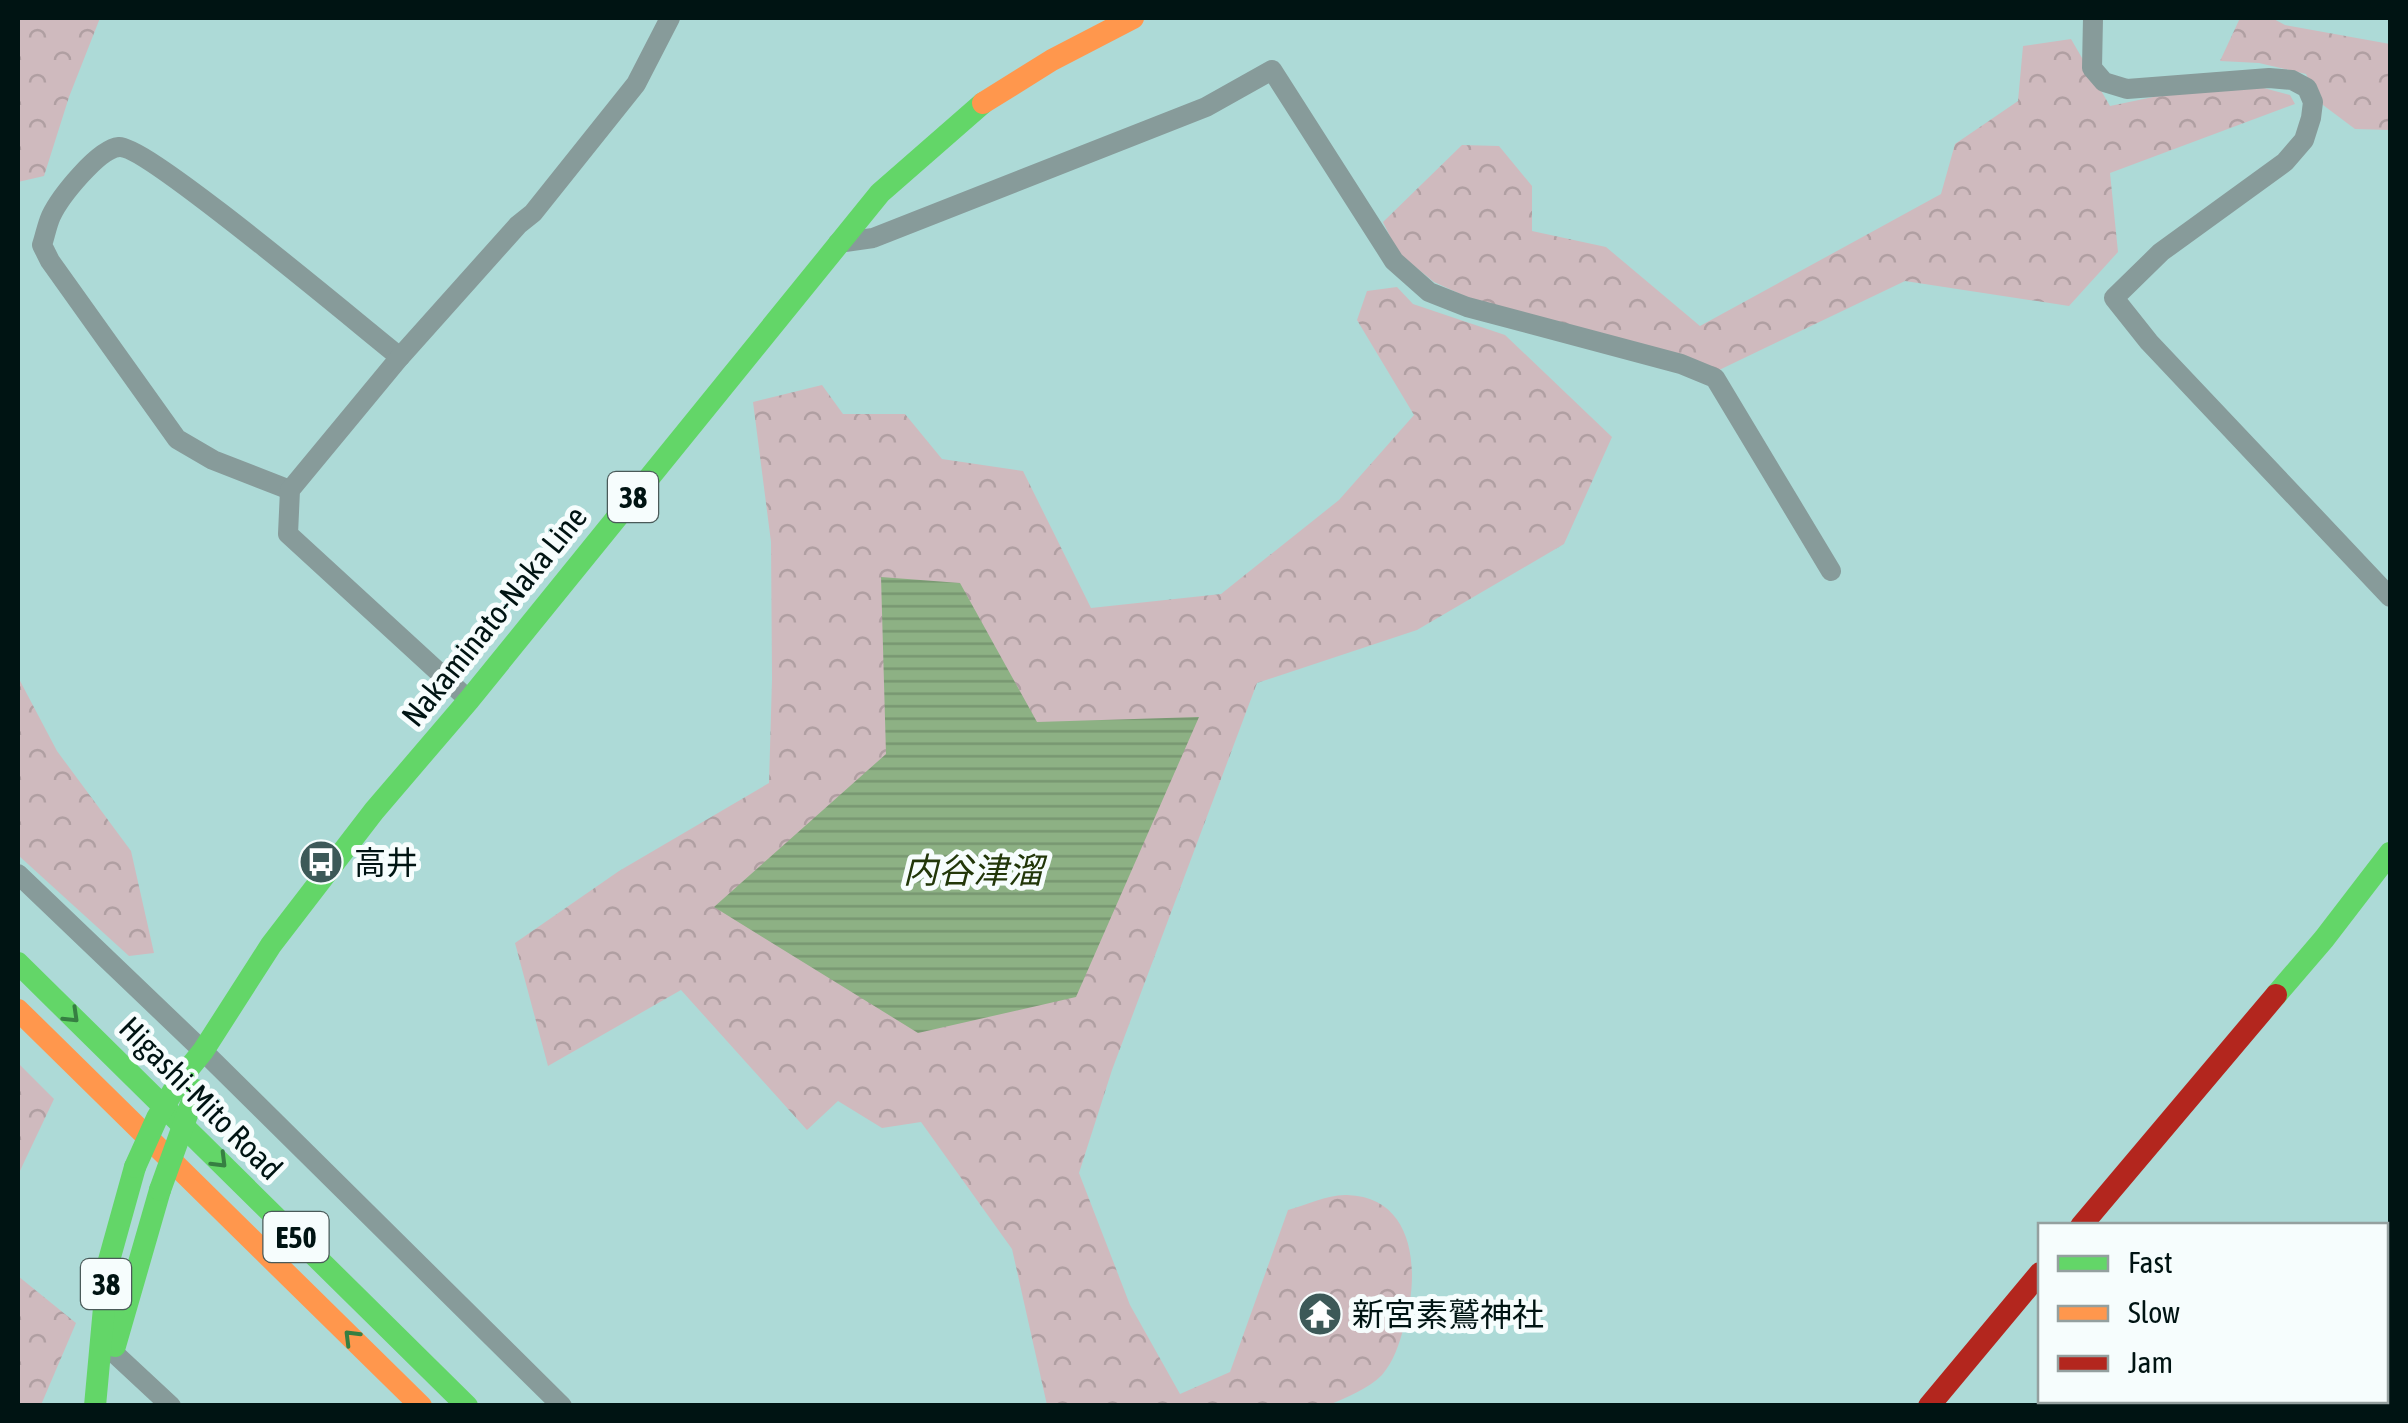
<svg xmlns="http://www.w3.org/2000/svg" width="2408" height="1423" font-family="'Asap Condensed','Noto Sans JP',sans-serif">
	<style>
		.forest { fill: url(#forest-crowns) }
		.water { fill: url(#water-rules) }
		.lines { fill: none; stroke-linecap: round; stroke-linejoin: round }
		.street { stroke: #879b9a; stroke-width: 20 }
		.fast { stroke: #63d668; stroke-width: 22 }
		.slow { stroke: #ff974d; stroke-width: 22 }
		.jam { stroke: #b3261e; stroke-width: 22 }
		.fast-bridge { stroke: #63d668; stroke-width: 22 }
		.oneway { stroke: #367f42 }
		.labels { text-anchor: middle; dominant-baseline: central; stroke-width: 10; stroke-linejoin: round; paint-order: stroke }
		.shield { fill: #f6fdfd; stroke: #4a5a59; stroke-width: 2.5 }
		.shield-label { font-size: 30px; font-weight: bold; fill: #001413 }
		.street-label { font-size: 32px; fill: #001413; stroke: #f6fdfd }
		.poi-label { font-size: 32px; fill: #001413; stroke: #f6fdfd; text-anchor: start }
		.water-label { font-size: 35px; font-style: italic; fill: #223709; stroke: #f6fdfd }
	</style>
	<defs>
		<pattern id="forest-crowns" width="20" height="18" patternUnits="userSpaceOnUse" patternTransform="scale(2.5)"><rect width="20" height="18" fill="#cfbabe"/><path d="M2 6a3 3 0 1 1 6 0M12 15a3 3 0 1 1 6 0" fill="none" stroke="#b09fa2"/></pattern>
		<pattern id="water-rules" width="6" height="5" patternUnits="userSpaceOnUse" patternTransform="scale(2.5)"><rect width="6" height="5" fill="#8db184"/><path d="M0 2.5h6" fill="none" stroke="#789771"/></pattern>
	</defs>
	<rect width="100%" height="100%" fill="#addad7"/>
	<g class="forest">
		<path d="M 18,18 L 100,18 L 69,97 L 44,176 L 18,182 Z"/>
		<path d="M 2240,18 L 2272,18 L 2285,25 L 2390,44 L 2390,130 L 2355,129 L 2319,102 L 2306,74 L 2259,63 L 2220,61 Z"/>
		<path d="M 2071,39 L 2110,106 L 2177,92 L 2260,87 L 2290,95 L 2295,104 L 2110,173 L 2118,252 L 2069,306 L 1905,281 L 1715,372 L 1469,298 L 1434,282 L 1398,253 L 1383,222 L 1462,145 L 1499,146 L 1532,186 L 1532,231 L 1606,247 L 1700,326 L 1941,194 L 1955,144 L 2018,101 L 2023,46 Z"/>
		<path d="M 1397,287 L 1413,304 L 1505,335 L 1612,437 L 1564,544 L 1417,630 L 1257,683 L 1112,1070 L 1079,1173 L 1130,1305 L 1180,1394 L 1230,1372 L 1288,1210 C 1306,1205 1329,1194 1347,1195 C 1417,1197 1420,1276 1404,1327 C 1399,1344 1394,1361 1382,1375 C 1368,1389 1347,1397 1329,1405 L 1047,1405 L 1012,1249 L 921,1122 L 882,1128 L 838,1101 L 807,1130 L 681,990 L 548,1066 L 515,943 L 619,871 L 769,783 L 772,679 L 771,542 L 753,402 L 822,385 L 843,414 L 905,414 L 942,459 L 1023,471 L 1091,608 L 1221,594 L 1339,500 L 1414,415 L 1357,320 L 1367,291 Z"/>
		<path d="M 18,677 L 57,751 L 131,851 L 154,953 L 129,956 L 18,855 Z"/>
		<path d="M 18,1063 L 54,1099 L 18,1175 Z"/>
		<path d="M 18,1276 L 76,1323 L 41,1405 L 18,1405 Z"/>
	</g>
	<path class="water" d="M 881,577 L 960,583 L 1037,722 L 1199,717 L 1076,997 L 918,1033 L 714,907 L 886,754 Z"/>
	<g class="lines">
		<g class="street">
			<path d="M 2093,18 L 2092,68 L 2104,82 L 2127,89 L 2269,78 L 2292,80 L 2307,88 L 2313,102 L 2311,118 L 2304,140 L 2285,162 L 2161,252 L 2114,298 L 2149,342 L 2390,597"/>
			<path d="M 838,243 L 873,238 L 1206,107 L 1272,70 L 1394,261 L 1429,292 L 1467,307 L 1681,364 L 1715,378 L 1831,571"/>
			<path d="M 290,490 L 213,460 L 177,439 L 50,261 L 42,245 C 45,236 47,225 51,216 C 60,197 98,149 119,147 C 147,145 363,328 400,357"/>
			<path d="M 469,700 L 288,534 L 290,490 L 400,357 L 518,225 L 533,213 L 636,84 L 670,18"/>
			<path d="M 18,874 L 203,1051 L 562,1406"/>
			<path d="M 114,1353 L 171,1406"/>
		</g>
		<g class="fast">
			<path d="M 18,963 L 467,1406"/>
			<path d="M 2276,995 L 2324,939 L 2390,853"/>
			<path d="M 181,1078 L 203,1051 L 271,945 L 374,811 L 469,700 L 880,193 L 983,103"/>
			<path d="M 115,1346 L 160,1190"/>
			<path d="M 95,1406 L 108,1264 L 135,1167"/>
		</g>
		<g class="slow">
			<path d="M 983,103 L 1052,60 L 1133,18"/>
			<path d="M 18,1010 L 421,1406"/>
		</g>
		<g class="jam">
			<path d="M 2081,1226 L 2276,995"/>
			<path d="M 1929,1406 L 2040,1273"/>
		</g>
		<g class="fast-bridge">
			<path d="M 135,1167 L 157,1118 L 181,1078"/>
			<path d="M 160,1190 L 196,1090"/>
		</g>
	</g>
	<defs><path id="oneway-chevron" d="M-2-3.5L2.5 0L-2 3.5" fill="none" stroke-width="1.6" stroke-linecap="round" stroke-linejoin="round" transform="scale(2.5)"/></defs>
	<g class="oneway">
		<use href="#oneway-chevron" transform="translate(72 1016) rotate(44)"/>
		<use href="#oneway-chevron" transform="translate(220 1161) rotate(45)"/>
		<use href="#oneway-chevron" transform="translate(351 1337) rotate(-135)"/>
	</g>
	<defs>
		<symbol id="bus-disc" viewBox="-11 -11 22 22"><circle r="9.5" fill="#3d5958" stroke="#f6fdfd"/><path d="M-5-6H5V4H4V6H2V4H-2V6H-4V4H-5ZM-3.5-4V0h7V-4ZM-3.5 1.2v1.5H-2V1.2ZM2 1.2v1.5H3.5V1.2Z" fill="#fff"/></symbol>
		<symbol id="temple-disc" viewBox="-11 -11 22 22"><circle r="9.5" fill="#3d5958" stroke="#f6fdfd"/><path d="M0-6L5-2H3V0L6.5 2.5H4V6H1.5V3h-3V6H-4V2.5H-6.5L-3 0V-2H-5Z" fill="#fff"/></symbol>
	</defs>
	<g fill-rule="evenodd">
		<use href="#bus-disc" x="296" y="837" width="50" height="50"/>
		<use href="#temple-disc" x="1295" y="1289" width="50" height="50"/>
	</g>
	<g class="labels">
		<g class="shield">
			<rect x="608" y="472" width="50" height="50" rx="8"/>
			<rect x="263.5" y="1212" width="65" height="50" rx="8"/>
			<rect x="81" y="1259" width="50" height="50" rx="8"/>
		</g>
		<g class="shield-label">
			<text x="633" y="497">38</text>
			<text x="296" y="1237">E50</text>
			<text x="106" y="1284">38</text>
		</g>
		<g class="street-label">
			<text transform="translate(494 616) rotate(-51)">Nakaminato-Naka Line</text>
			<text transform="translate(201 1098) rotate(45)">Higashi-Mito Road</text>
		</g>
		<g class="poi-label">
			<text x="354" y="862">高井</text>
			<text x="1352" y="1314">新宮素鷲神社</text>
		</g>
		<g class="water-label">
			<text x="973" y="870">内谷津溜</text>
		</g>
	</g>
	<rect width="2408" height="1423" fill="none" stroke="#001413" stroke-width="40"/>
	<rect x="2038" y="1223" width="350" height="180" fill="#f6fdfd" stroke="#94a09f" stroke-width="2.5"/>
	<rect x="2058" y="1256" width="50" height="15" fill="#63d668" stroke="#94a09f" stroke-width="2.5"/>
	<text x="2128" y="1273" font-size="30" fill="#001413">Fast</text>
	<rect x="2058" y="1306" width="50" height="15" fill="#ff974d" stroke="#94a09f" stroke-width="2.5"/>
	<text x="2128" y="1323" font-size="30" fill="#001413">Slow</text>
	<rect x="2058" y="1356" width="50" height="15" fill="#b3261e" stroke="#94a09f" stroke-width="2.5"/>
	<text x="2128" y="1373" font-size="30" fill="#001413">Jam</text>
</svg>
